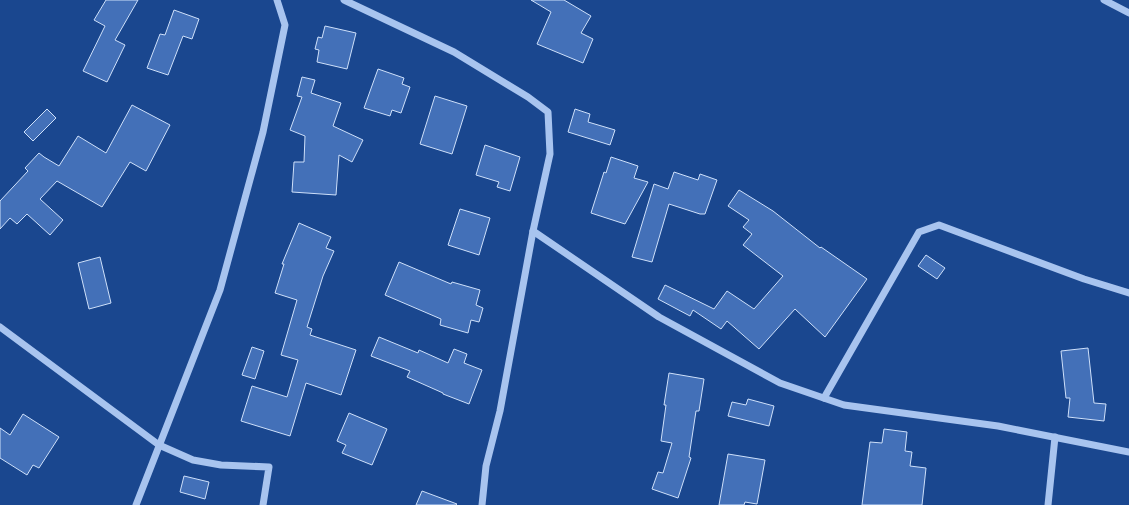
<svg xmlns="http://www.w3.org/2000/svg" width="1129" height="505" font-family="'Varela Round',sans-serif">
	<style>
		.building { fill: #4370b8; stroke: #cee0fa }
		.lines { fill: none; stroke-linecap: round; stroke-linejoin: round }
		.minor { stroke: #a8c4ef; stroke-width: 7 }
	</style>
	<rect width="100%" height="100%" fill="#1a478f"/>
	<g class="building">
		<path d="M 106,0 L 138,0 L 115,40 L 125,45 L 107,82 L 83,71 L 105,26 L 94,20 Z"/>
		<path d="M 531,0 L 564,0 L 591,16 L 581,33 L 593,39 L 583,63 L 537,44 L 551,12 Z"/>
		<path d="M 174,10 L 199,19 L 192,39 L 183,36 L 168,75 L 147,68 L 160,34 L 165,35 Z"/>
		<path d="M 325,26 L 356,33 L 347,69 L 317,62 L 319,50 L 315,49 L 318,37 L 322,38 Z"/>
		<path d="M 378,69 L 404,78 L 402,84 L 410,87 L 401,113 L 392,110 L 390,116 L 364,108 Z"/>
		<path d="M 302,77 L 315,80 L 311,93 L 341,103 L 333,126 L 363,140 L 352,162 L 339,155 L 336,195 L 292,192 L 294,162 L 304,162 L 305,136 L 290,130 L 302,97 L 297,96 Z"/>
		<path d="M 435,96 L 467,106 L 452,154 L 420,144 Z"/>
		<path d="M 132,105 L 170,125 L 146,171 L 130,162 L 102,207 L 57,181 L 40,199 L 63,220 L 50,235 L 27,214 L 17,224 L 10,218 L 0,229 L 0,201 L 28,171 L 25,168 L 39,153 L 44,157 L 59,166 L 78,136 L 106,153 Z"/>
		<path d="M 47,109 L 56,118 L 33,141 L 24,132 Z"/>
		<path d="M 575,109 L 590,114 L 588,122 L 615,130 L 610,145 L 568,132 Z"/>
		<path d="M 485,145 L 520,157 L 510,191 L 497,187 L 499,182 L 476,175 Z"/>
		<path d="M 611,157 L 638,166 L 634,178 L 648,182 L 625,224 L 591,213 L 604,172 L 606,173 Z"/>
		<path d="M 674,172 L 698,180 L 700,174 L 717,180 L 705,214 L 700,214 L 669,204 L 652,262 L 632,257 L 654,184 L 668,189 Z"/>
		<path d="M 739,190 L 773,211 L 820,248 L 821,247 L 867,279 L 825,337 L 795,309 L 759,349 L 727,321 L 721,329 L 693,310 L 690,316 L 658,299 L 665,285 L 714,309 L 727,291 L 754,309 L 783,276 L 743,245 L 752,234 L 743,227 L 749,220 L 728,206 Z"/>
		<path d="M 460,209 L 490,218 L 479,255 L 448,245 Z"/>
		<path d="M 299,223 L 331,237 L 326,248 L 334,251 L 323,276 L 307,327 L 312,329 L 310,335 L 356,350 L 341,395 L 306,383 L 290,436 L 241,421 L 252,386 L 287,397 L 298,360 L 281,355 L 297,300 L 275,293 L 284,264 L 282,264 Z"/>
		<path d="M 926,255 L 945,268 L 937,279 L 918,266 Z"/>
		<path d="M 100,257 L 111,303 L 89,309 L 78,263 Z"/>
		<path d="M 399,262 L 451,284 L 452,282 L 480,290 L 476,305 L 483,308 L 479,322 L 471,320 L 468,333 L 440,325 L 441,319 L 385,295 Z"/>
		<path d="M 379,337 L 418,353 L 419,350 L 448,363 L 454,349 L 467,354 L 464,363 L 482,370 L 469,404 L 443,394 L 443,393 L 407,377 L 410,371 L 371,356 Z"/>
		<path d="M 252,347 L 264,351 L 255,379 L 242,375 Z"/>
		<path d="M 1088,348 L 1094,403 L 1106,404 L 1104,421 L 1068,417 L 1070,398 L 1066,398 L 1061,351 Z"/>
		<path d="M 669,373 L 704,379 L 699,411 L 696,411 L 689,457 L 691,458 L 678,498 L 652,489 L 658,472 L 663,473 L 672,443 L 661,441 L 666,405 L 664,405 Z"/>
		<path d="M 748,399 L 774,406 L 769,426 L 728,416 L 732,402 L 746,405 Z"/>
		<path d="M 349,413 L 387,429 L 372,465 L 342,453 L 346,445 L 337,441 Z"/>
		<path d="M 23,414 L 59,437 L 39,468 L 33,465 L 27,475 L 0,458 L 0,428 L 10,435 Z"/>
		<path d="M 884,429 L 907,432 L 905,451 L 912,452 L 910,466 L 926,468 L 922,505 L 862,505 L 870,442 L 882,443 Z"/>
		<path d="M 728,454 L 765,460 L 757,504 L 745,502 L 744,505 L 719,505 Z"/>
		<path d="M 184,476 L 209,482 L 205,499 L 180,492 Z"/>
		<path d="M 422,491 L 457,504 L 456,505 L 416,505 Z"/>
	</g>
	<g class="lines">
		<g class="minor">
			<path d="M 344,0 L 454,52 L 528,97 L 548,112 L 550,154 L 533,231 L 500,411 L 486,466 L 482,505"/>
			<path d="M 1104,0 L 1129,13"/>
			<path d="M 533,231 L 659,317 L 780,383 L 844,405 L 998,426 L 1129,452"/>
			<path d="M 0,327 L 159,445 L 193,460 L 221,465 L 269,467 L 263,505"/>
			<path d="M 824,398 L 919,232 L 939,225 L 1084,279 L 1129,293"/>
			<path d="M 136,505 L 220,290 L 263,132 L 285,25 L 277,0"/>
			<path d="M 1048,505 L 1055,437"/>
		</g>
	</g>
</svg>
